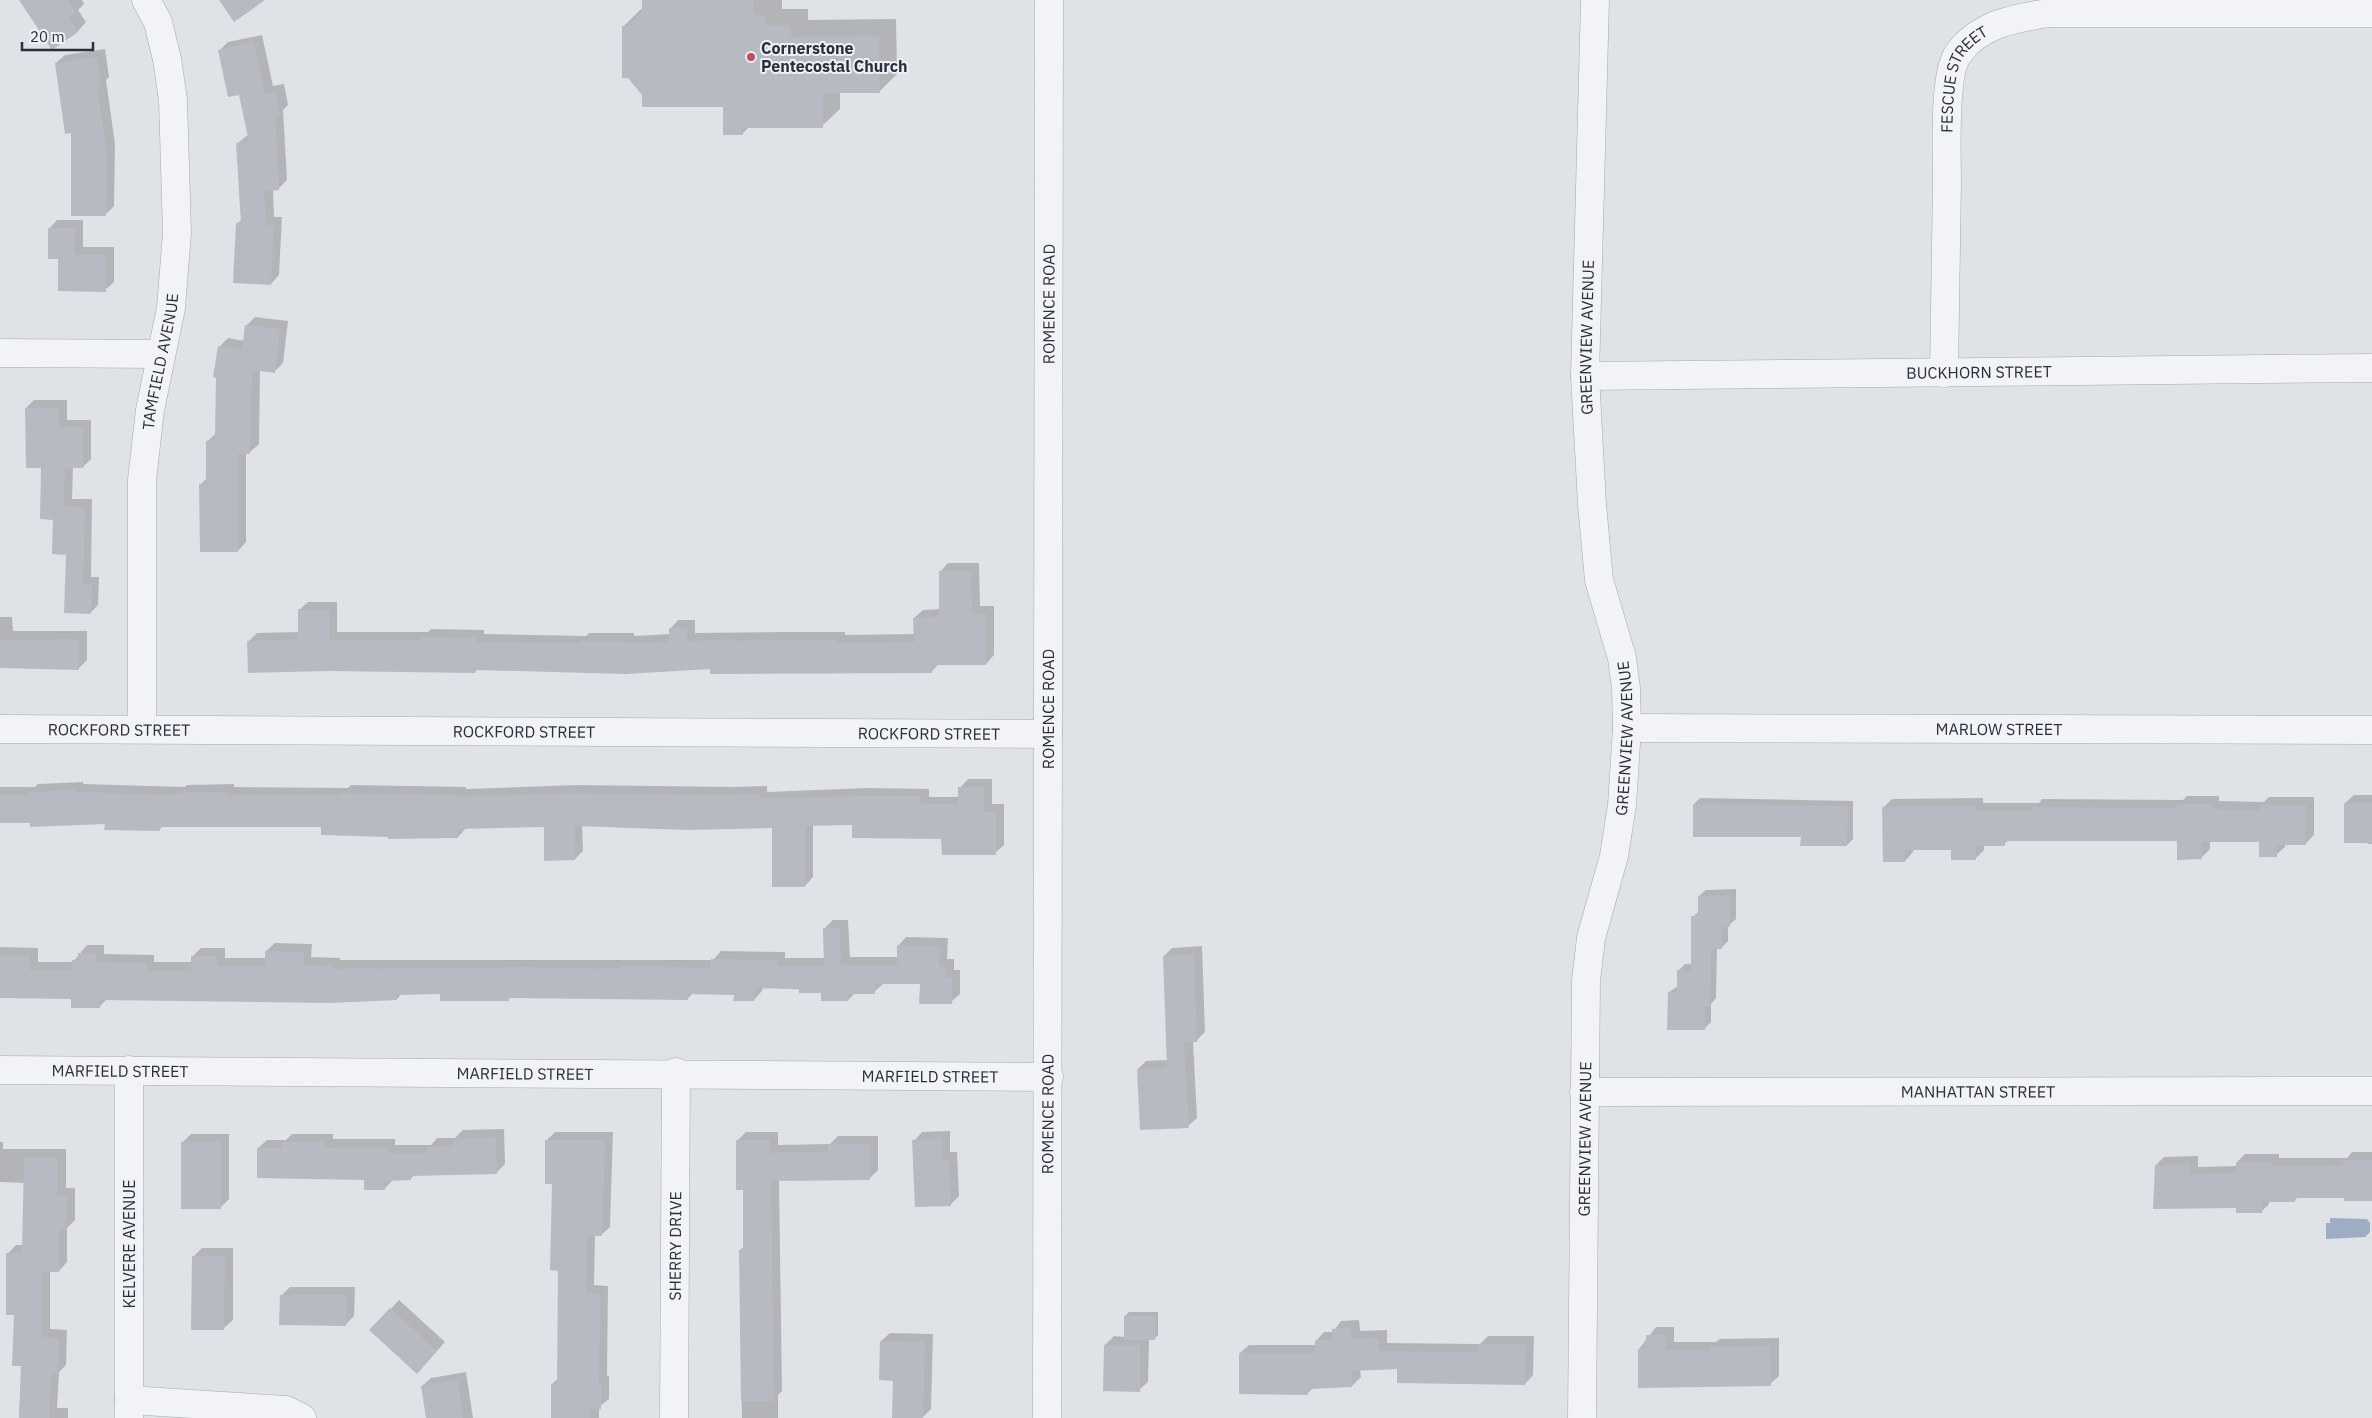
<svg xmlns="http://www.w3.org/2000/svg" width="2372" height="1418" font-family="'IBM Plex Sans',sans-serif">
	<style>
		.water { fill: #9eadc3 }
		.shadow { fill: #0003 }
		.building { fill: #b7bac3 }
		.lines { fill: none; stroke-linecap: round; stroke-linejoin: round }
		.minor-casing { stroke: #a5a9b0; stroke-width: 29 }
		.minor { stroke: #f1f3f6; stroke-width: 28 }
		.poi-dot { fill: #bf5158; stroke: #eef0f5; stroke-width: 2 }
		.labels { text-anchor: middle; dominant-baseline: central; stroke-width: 4; stroke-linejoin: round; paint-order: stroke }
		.poi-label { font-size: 16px; font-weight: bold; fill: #2a2f3c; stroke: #eef0f5; text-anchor: start }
		.street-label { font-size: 16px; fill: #2a2f3c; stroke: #eef0f5 }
	</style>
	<rect width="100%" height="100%" fill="#dfe2e7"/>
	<path class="water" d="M 2330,1218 L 2367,1219 L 2370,1223 L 2370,1232 L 2365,1237 L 2326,1239 L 2326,1223 L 2330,1223 Z"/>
	<g class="shadow">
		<path d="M 21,0 L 82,0 L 84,4 L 78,10 L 86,22 L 78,31 L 52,48 Z"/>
		<path d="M 643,0 L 782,0 L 782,9 L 808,9 L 808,20 L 896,19 L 897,74 L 879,92 L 840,92 L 840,109 L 822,126 L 749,127 L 743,133 L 724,106 L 643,94 L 623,27 L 641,9 L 643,9 Z"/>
		<path d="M 262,35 L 273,86 L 284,84 L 288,105 L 283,110 L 287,180 L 278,189 L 273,189 L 274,217 L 282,217 L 279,275 L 271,284 L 237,224 L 242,219 L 238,143 L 249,134 L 240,93 L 220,50 L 228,42 Z"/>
		<path d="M 105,49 L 109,77 L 106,80 L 115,144 L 114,206 L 105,215 L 73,132 L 56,63 L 65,55 Z"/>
		<path d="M 57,220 L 83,220 L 83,247 L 114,247 L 114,282 L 105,290 L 60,257 L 49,229 Z"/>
		<path d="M 255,317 L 288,321 L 283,363 L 274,372 L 260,370 L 259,444 L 250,452 L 246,452 L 246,542 L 238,551 L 200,485 L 207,478 L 208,441 L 217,432 L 219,347 L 228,338 L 245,341 L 247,325 Z"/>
		<path d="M 34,400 L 67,400 L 67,420 L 91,420 L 91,459 L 83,467 L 73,467 L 72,499 L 92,499 L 91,577 L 99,577 L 98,605 L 90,613 L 54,519 L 26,408 Z"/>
		<path d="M 948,563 L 979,563 L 980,606 L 994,606 L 994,655 L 986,664 L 939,664 L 931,672 L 711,668 L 478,669 L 475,672 L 249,641 L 257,633 L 299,632 L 299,610 L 308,602 L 337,602 L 337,632 L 428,632 L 431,629 L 484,630 L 484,634 L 586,636 L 589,633 L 634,633 L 634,636 L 670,634 L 670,629 L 678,620 L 695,620 L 695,633 L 786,632 L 845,632 L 845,635 L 915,634 L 914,618 L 923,610 L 940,609 L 940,572 Z"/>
		<path d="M 0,617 L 12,617 L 13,631 L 87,631 L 87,660 L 78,669 L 0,667 Z"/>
		<path d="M 968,779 L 992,779 L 992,804 L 1004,804 L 1004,845 L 995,853 L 943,838 L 853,823 L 813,825 L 813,877 L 805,886 L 773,826 L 582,825 L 583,851 L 575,859 L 545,826 L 466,828 L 458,837 L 390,836 L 322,826 L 163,826 L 159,830 L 106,822 L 0,821 L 0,787 L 35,787 L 38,784 L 83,782 L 83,784 L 185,787 L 187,785 L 234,784 L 234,787 L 348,788 L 351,785 L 466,787 L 466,789 L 577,785 L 734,787 L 767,786 L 767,792 L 867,788 L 929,789 L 929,797 L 960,797 L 960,788 Z"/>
		<path d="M 2354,795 L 2372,795 L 2372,844 L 2368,844 L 2345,803 Z"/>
		<path d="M 2187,796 L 2219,796 L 2219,801 L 2264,802 L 2269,797 L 2314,797 L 2314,835 L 2305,844 L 2285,843 L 2285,847 L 2276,855 L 2260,841 L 2210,841 L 2210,849 L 2201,858 L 2179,840 L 2009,840 L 2004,844 L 1984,844 L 1984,850 L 1975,859 L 1952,848 L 1913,849 L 1913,852 L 1905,861 L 1883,808 L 1892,799 L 1983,798 L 1983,803 L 2039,803 L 2042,799 L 2183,800 Z"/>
		<path d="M 1700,798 L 1853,801 L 1853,839 L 1847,845 L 1694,804 Z"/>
		<path d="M 1736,889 L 1736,919 L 1728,926 L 1728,941 L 1721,948 L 1717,948 L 1716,998 L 1711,1004 L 1711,1022 L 1704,1029 L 1669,992 L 1678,986 L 1678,971 L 1685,964 L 1693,964 L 1693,917 L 1700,910 L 1699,896 L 1706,890 Z"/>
		<path d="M 833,920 L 848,920 L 850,957 L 898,957 L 898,946 L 906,937 L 948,938 L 947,959 L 954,959 L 954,970 L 960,970 L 960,994 L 951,1002 L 921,983 L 883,984 L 874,992 L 855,993 L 848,1000 L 823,991 L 763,987 L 762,991 L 754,1000 L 735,994 L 693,993 L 687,999 L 511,997 L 508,1000 L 441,993 L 402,993 L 397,999 L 107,999 L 99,1007 L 72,998 L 0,997 L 0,947 L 38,948 L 38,962 L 73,962 L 87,945 L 104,945 L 104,954 L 154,955 L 154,962 L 192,962 L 192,957 L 201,948 L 225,948 L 225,958 L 266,958 L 266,951 L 275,943 L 312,944 L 311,957 L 340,958 L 340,960 L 713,960 L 721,951 L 785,952 L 785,958 L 825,958 L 824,929 Z"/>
		<path d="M 1202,946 L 1205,1032 L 1197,1040 L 1193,1041 L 1197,1118 L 1188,1126 L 1138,1069 L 1146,1061 L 1168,1060 L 1164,956 L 1172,948 Z"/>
		<path d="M 504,1129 L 505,1164 L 496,1173 L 415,1175 L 410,1179 L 393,1180 L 384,1189 L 365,1178 L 258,1148 L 267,1140 L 286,1140 L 292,1134 L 333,1134 L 333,1139 L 395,1139 L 395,1145 L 431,1145 L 437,1138 L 455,1138 L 463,1130 Z"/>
		<path d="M 950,1131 L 950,1152 L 957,1152 L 959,1196 L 950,1205 L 914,1141 L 922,1132 Z"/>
		<path d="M 555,1132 L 613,1132 L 610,1227 L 601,1235 L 595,1235 L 594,1285 L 608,1286 L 607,1376 L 609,1376 L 609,1399 L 599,1407 L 599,1418 L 552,1418 L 552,1384 L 559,1378 L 559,1269 L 553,1182 L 546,1141 Z"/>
		<path d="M 746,1132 L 778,1132 L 778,1145 L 830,1144 L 838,1136 L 878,1136 L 878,1170 L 870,1178 L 779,1180 L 782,1391 L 778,1395 L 778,1418 L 742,1418 L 740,1250 L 744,1247 L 744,1189 L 737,1141 Z"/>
		<path d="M 191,1134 L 229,1134 L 229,1199 L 220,1208 L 182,1143 Z"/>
		<path d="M 0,1142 L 3,1142 L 3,1149 L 66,1149 L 66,1188 L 75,1188 L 75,1220 L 67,1228 L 67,1262 L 59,1271 L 50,1271 L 50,1329 L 67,1330 L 66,1365 L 59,1372 L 57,1408 L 68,1408 L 68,1418 L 19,1418 L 22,1365 L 7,1254 L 16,1245 L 24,1245 L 25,1183 L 0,1182 Z"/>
		<path d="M 2352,1152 L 2372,1152 L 2372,1200 L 2345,1196 L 2299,1196 L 2295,1200 L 2269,1200 L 2269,1204 L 2261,1212 L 2237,1207 L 2156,1165 L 2164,1157 L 2198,1156 L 2198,1167 L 2237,1166 L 2237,1162 L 2245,1154 L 2279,1154 L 2279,1158 L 2347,1158 Z"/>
		<path d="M 202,1248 L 233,1248 L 233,1320 L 224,1328 L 193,1257 Z"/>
		<path d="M 290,1287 L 355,1287 L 354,1316 L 346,1324 L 281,1296 Z"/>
		<path d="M 399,1300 L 445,1342 L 425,1364 L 371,1330 Z"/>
		<path d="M 1129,1312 L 1158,1312 L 1158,1335 L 1154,1339 L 1149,1339 L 1148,1382 L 1139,1390 L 1105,1345 L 1114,1336 L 1125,1337 L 1125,1316 Z"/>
		<path d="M 1359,1320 L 1360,1331 L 1387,1330 L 1387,1343 L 1480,1344 L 1488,1336 L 1534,1336 L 1533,1375 L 1525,1384 L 1398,1368 L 1360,1369 L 1361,1377 L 1352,1386 L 1314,1387 L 1307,1394 L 1240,1353 L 1249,1345 L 1316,1345 L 1316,1341 L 1324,1332 L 1333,1332 L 1341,1321 Z"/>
		<path d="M 1656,1327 L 1674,1327 L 1674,1342 L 1716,1342 L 1720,1339 L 1779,1338 L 1779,1376 L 1770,1384 L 1639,1349 Z"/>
		<path d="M 890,1333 L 933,1334 L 931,1409 L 922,1418 L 895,1380 L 881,1341 Z"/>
		<path d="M 466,1372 L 473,1418 L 427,1418 L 422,1386 L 431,1378 Z"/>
	</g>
	<g class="building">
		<path d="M 19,0 L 68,0 L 76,13 L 69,18 L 78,32 L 52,50 Z"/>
		<path d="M 219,0 L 265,0 L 234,22 Z"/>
		<path d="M 642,0 L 753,0 L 753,15 L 765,15 L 765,25 L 791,25 L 791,37 L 879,36 L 880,93 L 823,93 L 823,128 L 743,128 L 743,135 L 723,135 L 723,107 L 642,107 L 642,95 L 628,78 L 622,78 L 622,26 L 628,26 L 642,11 Z"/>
		<path d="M 254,42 L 265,94 L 275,92 L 280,115 L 275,116 L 279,190 L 264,191 L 266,225 L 274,225 L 271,285 L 233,283 L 236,223 L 241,224 L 236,143 L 249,142 L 239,95 L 228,97 L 218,50 Z"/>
		<path d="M 97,57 L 101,87 L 97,87 L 107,154 L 106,216 L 71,216 L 71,133 L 65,134 L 55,63 Z"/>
		<path d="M 48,228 L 75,228 L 75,255 L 106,255 L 106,292 L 58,291 L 58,259 L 48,259 Z"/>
		<path d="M 245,325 L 280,329 L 275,373 L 252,370 L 250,454 L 238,454 L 238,552 L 200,552 L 199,484 L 206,484 L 206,441 L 215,439 L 216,378 L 213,377 L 218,346 L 242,350 Z"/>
		<path d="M 25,408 L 59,408 L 59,427 L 83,427 L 83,468 L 65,468 L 64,506 L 85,507 L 83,585 L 92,585 L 91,614 L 64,613 L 66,555 L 52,554 L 53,520 L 40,519 L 41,468 L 26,468 Z"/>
		<path d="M 939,571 L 971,571 L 972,614 L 986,614 L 986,665 L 932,665 L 932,673 L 710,674 L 710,669 L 626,674 L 475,670 L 475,673 L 329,671 L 248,673 L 247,641 L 298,639 L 298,609 L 329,610 L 329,640 L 421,640 L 421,637 L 476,638 L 476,642 L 579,643 L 579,641 L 626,641 L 626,643 L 669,642 L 669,628 L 687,628 L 687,641 L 777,640 L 837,640 L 837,643 L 914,642 L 913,618 L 939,617 Z"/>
		<path d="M 79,639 L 79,670 L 0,668 L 0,640 Z"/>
		<path d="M 958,787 L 984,787 L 984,812 L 996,812 L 996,855 L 942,855 L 941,839 L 852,838 L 852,825 L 805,826 L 805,887 L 772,887 L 772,828 L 689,830 L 575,826 L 575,860 L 544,861 L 544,827 L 458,829 L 458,838 L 388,839 L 388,837 L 321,835 L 321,827 L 160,827 L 160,831 L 104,830 L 105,824 L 30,827 L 30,823 L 0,823 L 0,795 L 29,795 L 29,792 L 75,790 L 75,792 L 177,795 L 177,793 L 226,792 L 227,795 L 341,795 L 341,793 L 458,795 L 458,797 L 568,793 L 725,795 L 760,793 L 760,799 L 858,796 L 921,796 L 921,804 L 958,804 Z"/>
		<rect x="2344" y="803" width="28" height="40"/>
		<path d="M 1693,804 L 1848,806 L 1847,846 L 1800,846 L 1801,837 L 1693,837 Z"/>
		<path d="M 2177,804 L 2211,804 L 2211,809 L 2259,810 L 2259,805 L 2306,805 L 2306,845 L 2277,845 L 2277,857 L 2259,857 L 2259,842 L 2201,842 L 2202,859 L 2177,860 L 2177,841 L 2005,841 L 2005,846 L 1976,846 L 1976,860 L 1951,860 L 1951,850 L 1905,850 L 1905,862 L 1883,862 L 1882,807 L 1975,806 L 1975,811 L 2032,811 L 2032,807 L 2177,808 Z"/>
		<path d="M 1730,895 L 1730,927 L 1722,927 L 1722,949 L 1711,949 L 1710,1006 L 1705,1006 L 1705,1030 L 1667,1030 L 1668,992 L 1677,992 L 1677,970 L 1691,971 L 1691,916 L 1698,916 L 1698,896 Z"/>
		<path d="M 823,928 L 840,928 L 841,965 L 897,965 L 897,945 L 940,946 L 939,967 L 946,967 L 946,978 L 952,978 L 952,1004 L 919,1004 L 920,984 L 875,984 L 875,994 L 848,994 L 848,1001 L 821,1001 L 821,993 L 799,993 L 799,989 L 755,988 L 754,1001 L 733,1001 L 734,995 L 688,994 L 688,1000 L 509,998 L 509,1001 L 440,1001 L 440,994 L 397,995 L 397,1000 L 331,1003 L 100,1000 L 100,1008 L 71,1008 L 71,999 L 0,998 L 0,955 L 30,956 L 30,970 L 71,970 L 72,960 L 78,960 L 78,953 L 96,953 L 96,962 L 146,963 L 146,971 L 191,971 L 191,956 L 217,956 L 217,966 L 265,966 L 265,951 L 304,952 L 303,965 L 332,966 L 332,969 L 522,967 L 620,969 L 620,966 L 711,968 L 711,959 L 777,960 L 777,966 L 824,966 Z"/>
		<path d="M 1194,954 L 1197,1042 L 1184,1042 L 1189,1128 L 1140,1130 L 1137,1069 L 1167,1068 L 1163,956 Z"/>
		<path d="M 496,1137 L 497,1174 L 411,1176 L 411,1180 L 384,1181 L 385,1190 L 364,1190 L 364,1180 L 257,1178 L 257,1148 L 282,1148 L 282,1142 L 325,1142 L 325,1148 L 387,1147 L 387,1153 L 427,1153 L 427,1147 L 453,1146 L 453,1138 Z"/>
		<path d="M 942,1139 L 942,1160 L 949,1160 L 951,1206 L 915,1207 L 912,1140 Z"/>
		<path d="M 545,1140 L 605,1140 L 602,1236 L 587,1236 L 586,1293 L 600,1294 L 599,1384 L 601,1384 L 601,1409 L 590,1409 L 590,1418 L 551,1418 L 551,1384 L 557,1384 L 558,1271 L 550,1270 L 552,1184 L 545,1184 Z"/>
		<path d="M 736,1140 L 770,1140 L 770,1153 L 828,1152 L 828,1145 L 870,1144 L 870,1180 L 771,1181 L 774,1401 L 741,1401 L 739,1250 L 743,1250 L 743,1190 L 736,1190 Z"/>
		<rect x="181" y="1142" width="40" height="67"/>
		<path d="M 24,1157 L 57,1157 L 57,1196 L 67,1196 L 67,1230 L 59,1230 L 59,1272 L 42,1272 L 42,1337 L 59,1338 L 58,1374 L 51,1374 L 49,1418 L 19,1418 L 21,1366 L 12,1366 L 14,1315 L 6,1315 L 6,1253 L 22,1253 Z"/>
		<path d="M 2343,1160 L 2372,1160 L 2372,1201 L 2344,1201 L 2344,1198 L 2295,1198 L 2295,1202 L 2262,1202 L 2262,1213 L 2236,1213 L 2236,1208 L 2153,1209 L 2155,1165 L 2190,1164 L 2190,1174 L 2236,1173 L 2236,1162 L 2272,1162 L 2272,1166 L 2322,1166 L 2343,1165 Z"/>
		<path d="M 192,1256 L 225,1256 L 224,1330 L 191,1330 Z"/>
		<path d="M 280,1295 L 347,1295 L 346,1326 L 279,1325 Z"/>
		<path d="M 390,1308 L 437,1351 L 417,1374 L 369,1330 Z"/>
		<rect x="1124" y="1316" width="31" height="24"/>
		<path d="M 1351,1328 L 1352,1339 L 1379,1338 L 1379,1351 L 1478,1352 L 1478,1344 L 1526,1344 L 1525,1385 L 1397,1383 L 1397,1369 L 1352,1371 L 1352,1387 L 1308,1389 L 1308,1395 L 1239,1394 L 1239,1353 L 1315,1353 L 1315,1340 L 1332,1340 L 1332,1329 Z"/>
		<path d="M 1646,1335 L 1666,1335 L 1666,1350 L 1710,1351 L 1710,1347 L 1770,1346 L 1771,1386 L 1638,1388 L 1638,1349 L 1646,1349 Z"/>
		<path d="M 880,1341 L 925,1342 L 923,1418 L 892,1418 L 893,1381 L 879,1380 Z"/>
		<path d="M 1104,1345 L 1140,1345 L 1140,1392 L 1103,1391 Z"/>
		<path d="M 458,1380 L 463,1418 L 426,1418 L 421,1386 Z"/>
	</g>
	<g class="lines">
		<defs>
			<g id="minor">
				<path d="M 0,353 L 161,354"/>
				<path id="s1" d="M 1944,373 C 1945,309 1946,246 1947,182 C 1947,154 1943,75 1958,54 C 1979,24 2015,18 2049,13 L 2372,13"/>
				<path id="s2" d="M 1585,376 L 2372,368"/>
				<path id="s3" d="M 142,728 L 142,480 L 150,410 L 171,308 L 177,233 L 173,100 L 167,59 L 158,22 L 146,0"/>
				<path id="s4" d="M 1627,728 L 2372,730"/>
				<path id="s5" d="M 0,729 L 1048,734"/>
				<path id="s6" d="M 0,1070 L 1049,1077"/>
				<path id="s7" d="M 1584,1092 L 2372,1091"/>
				<path d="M 129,1400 L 286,1410 L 302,1418"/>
				<path d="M 129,1418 L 129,1070"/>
				<path id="s8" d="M 674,1418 L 676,1072"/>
				<path id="s9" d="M 1047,1418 L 1049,0"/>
				<path id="s10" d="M 1582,1418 L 1586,981 L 1591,938 L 1614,856 L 1622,805 L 1627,728 L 1626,688 L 1622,658 L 1599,580 L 1592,504 L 1585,376 L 1595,0"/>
			</g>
		</defs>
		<use href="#minor" class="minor-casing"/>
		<use href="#minor" class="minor"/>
	</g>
	<circle class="poi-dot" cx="751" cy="57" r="5"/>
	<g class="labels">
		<g class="poi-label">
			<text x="761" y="48">Cornerstone<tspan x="761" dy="18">Pentecostal Church</tspan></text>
		</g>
		<g class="street-label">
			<text stroke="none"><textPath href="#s1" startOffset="299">FESCUE STREET</textPath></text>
			<text stroke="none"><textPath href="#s9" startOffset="1114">ROMENCE ROAD</textPath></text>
			<text stroke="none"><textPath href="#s10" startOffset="1089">GREENVIEW AVENUE</textPath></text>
			<text stroke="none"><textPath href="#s3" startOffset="368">TAMFIELD AVENUE</textPath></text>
			<text stroke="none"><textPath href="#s2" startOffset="394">BUCKHORN STREET</textPath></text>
			<text stroke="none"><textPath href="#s9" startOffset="709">ROMENCE ROAD</textPath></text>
			<text stroke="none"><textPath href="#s5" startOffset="119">ROCKFORD STREET</textPath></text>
			<text stroke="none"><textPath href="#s4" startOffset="372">MARLOW STREET</textPath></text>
			<text stroke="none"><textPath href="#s5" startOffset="524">ROCKFORD STREET</textPath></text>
			<text stroke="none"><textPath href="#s5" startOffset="929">ROCKFORD STREET</textPath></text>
			<text stroke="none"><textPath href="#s10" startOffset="684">GREENVIEW AVENUE</textPath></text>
			<text stroke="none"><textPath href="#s6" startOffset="120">MARFIELD STREET</textPath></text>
			<text stroke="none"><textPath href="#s6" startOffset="525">MARFIELD STREET</textPath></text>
			<text stroke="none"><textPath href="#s6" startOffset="930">MARFIELD STREET</textPath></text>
			<text stroke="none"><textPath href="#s7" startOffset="394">MANHATTAN STREET</textPath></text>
			<text stroke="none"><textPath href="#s9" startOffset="304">ROMENCE ROAD</textPath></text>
			<text stroke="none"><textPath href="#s10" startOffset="279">GREENVIEW AVENUE</textPath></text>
			<text transform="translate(129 1244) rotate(-90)">KELVERE AVENUE</text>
			<text stroke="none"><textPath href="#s8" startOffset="172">SHERRY DRIVE</textPath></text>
		</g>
	</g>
	<path d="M22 42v8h71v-8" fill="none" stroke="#2a2f3c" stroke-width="2.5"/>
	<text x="30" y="42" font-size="15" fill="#2a2f3c" stroke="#eef0f5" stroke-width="4" paint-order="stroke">20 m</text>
</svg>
